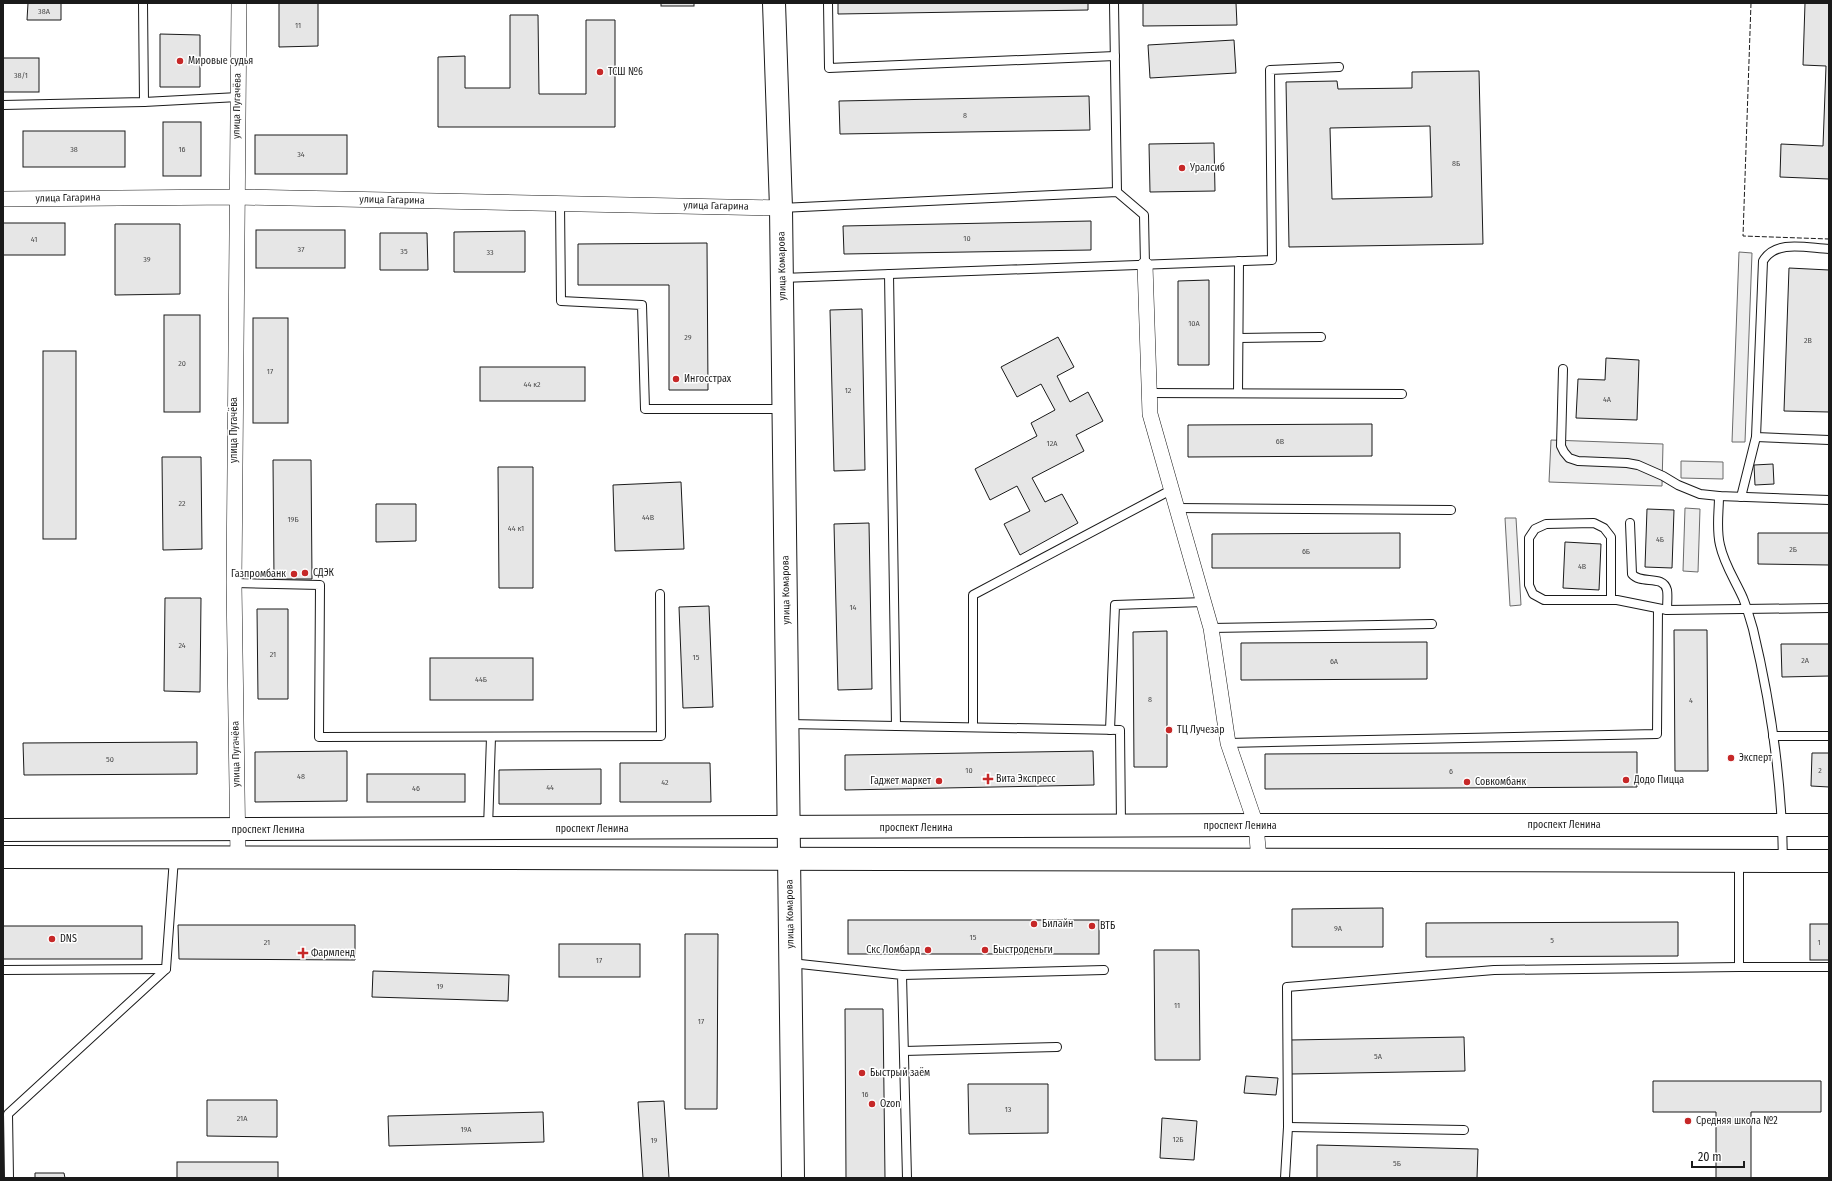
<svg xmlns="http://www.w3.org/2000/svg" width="1832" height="1181" font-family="'Fira Sans Condensed',sans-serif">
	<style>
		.parking { fill: #ededed; stroke: #6a6a6a }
		.building { fill: #e6e6e6; stroke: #1a1a1a; fill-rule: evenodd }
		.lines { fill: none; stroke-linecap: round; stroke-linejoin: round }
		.lane-casing { stroke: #1a1a1a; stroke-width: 10 }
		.street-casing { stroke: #1a1a1a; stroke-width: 16 }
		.secondary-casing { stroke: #1a1a1a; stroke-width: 24 }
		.lane { stroke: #fff; stroke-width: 8 }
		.street { stroke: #fff; stroke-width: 15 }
		.secondary { stroke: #fff; stroke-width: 22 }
		.fence { stroke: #1a1a1a; stroke-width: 1; stroke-dasharray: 5 2; stroke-linecap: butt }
		.poi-dot { fill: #c62828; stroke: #fff; stroke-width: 1.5 }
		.labels { text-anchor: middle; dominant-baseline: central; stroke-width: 3; stroke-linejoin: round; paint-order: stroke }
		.number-label { font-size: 8px; fill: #4d4d4d }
		.poi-label { font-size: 10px; fill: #1a1a1a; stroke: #fff; text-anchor: start }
		.street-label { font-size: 10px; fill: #1a1a1a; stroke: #fff }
	</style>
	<rect width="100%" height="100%" fill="#fff"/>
	<g class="parking">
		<path d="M 1739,252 L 1752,253 L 1745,442 L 1732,442 Z"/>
		<path d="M 1551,440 L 1663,444 L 1662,486 L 1549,482 Z"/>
		<path d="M 1681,461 L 1723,462 L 1723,479 L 1681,478 Z"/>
		<path d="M 1685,508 L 1700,509 L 1698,572 L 1683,571 Z"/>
		<path d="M 1505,518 L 1516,518 L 1521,605 L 1510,606 Z"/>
	</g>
	<g class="building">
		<path d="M 28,3 L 61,3 L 61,20 L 27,20 Z"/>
		<path d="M 279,3 L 318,3 L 318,46 L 279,47 Z"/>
		<rect x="661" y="3" width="33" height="3"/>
		<path d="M 838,3 L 1088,3 L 1088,10 L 838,14 Z"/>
		<path d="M 1143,3 L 1236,3 L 1237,25 L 1143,26 Z"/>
		<path d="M 1805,3 L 1829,3 L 1829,179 L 1780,177 L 1781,144 L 1823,146 L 1826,66 L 1803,65 Z"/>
		<path d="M 510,15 L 538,15 L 539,94 L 586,94 L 586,20 L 615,20 L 615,127 L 438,127 L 438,57 L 465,56 L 465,88 L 510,88 Z"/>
		<path d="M 160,34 L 200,35 L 200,87 L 160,87 Z"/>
		<path d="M 1234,40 L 1236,73 L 1150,78 L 1148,45 Z"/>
		<rect x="3" y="58" width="36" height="34"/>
		<path d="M 1479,71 L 1483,244 L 1289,247 L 1286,82 L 1337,81 L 1338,89 L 1412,88 L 1412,72 ZM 1430,126 L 1432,197 L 1332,199 L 1330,128 Z"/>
		<path d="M 1089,96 L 1090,130 L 840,134 L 839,101 Z"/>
		<rect x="163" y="122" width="38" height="54"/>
		<rect x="23" y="131" width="102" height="36"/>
		<rect x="255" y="135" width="92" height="39"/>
		<path d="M 1214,143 L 1215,191 L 1150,192 L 1149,144 Z"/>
		<path d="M 1091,221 L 1091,250 L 844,254 L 843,226 Z"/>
		<rect x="3" y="223" width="62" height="32"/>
		<path d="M 115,224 L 180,224 L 180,294 L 115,295 Z"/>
		<rect x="256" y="230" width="89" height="38"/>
		<path d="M 525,231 L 525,272 L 454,272 L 454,232 Z"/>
		<path d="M 380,233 L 427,233 L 428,270 L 380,270 Z"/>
		<path d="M 707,243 L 708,390 L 669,390 L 669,285 L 578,285 L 578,244 Z"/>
		<path d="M 1789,268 L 1829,270 L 1829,412 L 1784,411 Z"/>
		<path d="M 1209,280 L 1209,365 L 1178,365 L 1178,281 Z"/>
		<path d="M 862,309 L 865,470 L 834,471 L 830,310 Z"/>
		<rect x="164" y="315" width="36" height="97"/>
		<rect x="253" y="318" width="35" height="105"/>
		<path d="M 1058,337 L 1074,367 L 1057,376 L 1070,402 L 1088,392 L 1103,421 L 1076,435 L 1084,451 L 1032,478 L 1045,502 L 1062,494 L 1078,523 L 1020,555 L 1004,524 L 1030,511 L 1017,486 L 990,500 L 975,469 L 1037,436 L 1031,423 L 1055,410 L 1041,384 L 1017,397 L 1001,367 Z"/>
		<rect x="43" y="351" width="33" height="188"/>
		<path d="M 1606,358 L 1639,360 L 1637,420 L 1576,418 L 1578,379 L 1605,380 Z"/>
		<rect x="480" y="367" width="105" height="34"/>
		<path d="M 1372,424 L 1372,456 L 1188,457 L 1188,425 Z"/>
		<path d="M 162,457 L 201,457 L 202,549 L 163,550 Z"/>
		<path d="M 273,460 L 311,460 L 312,579 L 274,579 Z"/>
		<path d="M 1773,464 L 1774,484 L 1755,485 L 1754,465 Z"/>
		<path d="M 498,467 L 533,467 L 533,588 L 499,588 Z"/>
		<path d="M 681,482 L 684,549 L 615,551 L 613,485 Z"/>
		<path d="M 376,504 L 416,504 L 416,541 L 376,542 Z"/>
		<path d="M 1647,509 L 1674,510 L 1672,568 L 1645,567 Z"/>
		<path d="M 869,523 L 872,689 L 838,690 L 834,524 Z"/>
		<path d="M 1400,533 L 1400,568 L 1212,568 L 1212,534 Z"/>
		<path d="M 1758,533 L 1829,533 L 1829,565 L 1758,564 Z"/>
		<path d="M 1565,542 L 1601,544 L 1599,590 L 1563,588 Z"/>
		<path d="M 165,598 L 201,598 L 200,692 L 164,691 Z"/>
		<path d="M 709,606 L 713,707 L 683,708 L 679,607 Z"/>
		<path d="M 257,609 L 288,609 L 288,699 L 258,699 Z"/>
		<path d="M 1674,630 L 1707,630 L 1708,771 L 1675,771 Z"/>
		<path d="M 1167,631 L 1167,767 L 1134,767 L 1133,632 Z"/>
		<path d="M 1427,642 L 1427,679 L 1241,680 L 1241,643 Z"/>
		<path d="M 1781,644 L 1829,644 L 1829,676 L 1782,677 Z"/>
		<rect x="430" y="658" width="103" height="42"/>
		<path d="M 197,742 L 197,774 L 24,775 L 23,743 Z"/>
		<path d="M 347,751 L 347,801 L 255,802 L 255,752 Z"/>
		<path d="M 1093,751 L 1094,785 L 845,790 L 845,755 Z"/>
		<path d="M 1637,752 L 1637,787 L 1265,789 L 1265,754 Z"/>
		<path d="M 1812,753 L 1829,753 L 1829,787 L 1811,786 Z"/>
		<path d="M 620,763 L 710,763 L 711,802 L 620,802 Z"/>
		<path d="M 601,769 L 601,804 L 499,804 L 499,770 Z"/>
		<rect x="367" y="774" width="98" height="28"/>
		<path d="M 1383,908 L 1383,947 L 1292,947 L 1292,909 Z"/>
		<rect x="848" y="920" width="251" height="34"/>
		<path d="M 1678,922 L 1678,956 L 1426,957 L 1426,923 Z"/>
		<rect x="1810" y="924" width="19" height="36"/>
		<path d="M 178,925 L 355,925 L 355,960 L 179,959 Z"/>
		<rect x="3" y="926" width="139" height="33"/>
		<path d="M 685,934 L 718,934 L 717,1109 L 685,1109 Z"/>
		<rect x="559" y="944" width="81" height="33"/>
		<path d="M 1154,950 L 1199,950 L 1200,1060 L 1155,1060 Z"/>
		<path d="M 373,971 L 509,975 L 508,1001 L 372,997 Z"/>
		<path d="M 845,1009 L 883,1009 L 885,1178 L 846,1178 Z"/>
		<path d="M 1464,1037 L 1465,1071 L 1291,1074 L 1290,1040 Z"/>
		<path d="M 1246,1076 L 1278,1078 L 1276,1095 L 1244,1093 Z"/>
		<path d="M 1653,1081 L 1821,1081 L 1821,1112 L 1751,1112 L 1751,1178 L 1716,1178 L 1716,1112 L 1653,1112 Z"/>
		<path d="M 968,1084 L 1048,1084 L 1048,1133 L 969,1134 Z"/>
		<path d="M 207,1100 L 277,1100 L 277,1137 L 207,1136 Z"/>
		<path d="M 664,1101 L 669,1178 L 643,1178 L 638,1102 Z"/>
		<path d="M 543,1112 L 544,1142 L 389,1146 L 388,1116 Z"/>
		<path d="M 1162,1118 L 1197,1121 L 1194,1160 L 1160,1158 Z"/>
		<path d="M 1317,1145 L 1478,1149 L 1477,1178 L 1317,1178 Z"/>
		<rect x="177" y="1162" width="101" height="16"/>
		<path d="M 35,1173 L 64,1173 L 65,1178 L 35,1178 Z"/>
	</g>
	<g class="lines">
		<defs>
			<g id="lane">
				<path d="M 143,3 L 144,102"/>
				<path d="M 828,3 L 829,68 L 1115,56"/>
				<path d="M 1114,3 L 1117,192"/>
				<path d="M 3,105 L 144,102 L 238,97"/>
				<path d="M 560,203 L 561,301 L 642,305 L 645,409 L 783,409"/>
				<path d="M 781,208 L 1117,192 L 1144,215 L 1145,265"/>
				<path d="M 1829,249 C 1807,248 1776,239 1763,261 L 1756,437 L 1829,440"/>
				<path d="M 889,274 L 896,726"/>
				<path d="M 782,278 L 1272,260 L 1270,70 L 1339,67"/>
				<path d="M 1239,338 L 1321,337"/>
				<path d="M 1563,369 L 1561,446 L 1564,452 L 1569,458 L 1578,461 L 1627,463 L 1638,465 L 1663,476 L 1678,485 L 1700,494 L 1719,496 L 1829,500"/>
				<path d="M 1149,393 L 1402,394"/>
				<path d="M 1238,393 L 1239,261"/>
				<path d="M 1719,496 C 1719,512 1716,529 1720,545 C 1724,564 1735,580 1743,598 C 1747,608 1750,619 1753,629 C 1771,704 1782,784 1783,861"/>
				<path d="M 1741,497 L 1756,437"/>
				<path d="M 1177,508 L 1451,510"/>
				<path d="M 1630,523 L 1632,574 C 1641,585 1663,574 1667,590 C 1668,596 1667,604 1667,610"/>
				<path d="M 234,583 L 320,585 L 319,737 L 661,736 L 660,594"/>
				<path d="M 1611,600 L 1611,537 L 1604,528 L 1594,523 L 1546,524 L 1535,529 L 1529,538 L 1529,585 L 1533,594 L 1544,600 L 1617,600 L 1667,610 L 1829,608"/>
				<path d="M 1211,628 L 1432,624"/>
				<path d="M 788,724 L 1120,730 L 1121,824"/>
				<path d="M 973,727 L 973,595 L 1171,490"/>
				<path d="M 1110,730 L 1115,605 L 1204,602"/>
				<path d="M 1773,736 L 1829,736"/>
				<path d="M 1228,743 L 1657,734 L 1658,609"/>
				<path d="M 488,828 L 491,737"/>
				<path d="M 1739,862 L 1739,967 L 1829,967"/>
				<path d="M 791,963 L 902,975 L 907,1178"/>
				<path d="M 3,970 L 166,969"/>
				<path d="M 902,975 L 1104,970"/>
				<path d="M 904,1051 L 1057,1047"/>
				<path d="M 1288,1127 L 1464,1130"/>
				<path d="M 9,1178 L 8,1114 L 166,969 L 174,858"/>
				<path d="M 1285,1178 L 1288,1127 L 1287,987 L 1494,970 L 1739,967"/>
			</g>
			<g id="street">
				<path d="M 3,199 L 236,197 L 781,208"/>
				<path d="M 1145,265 L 1150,414 L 1211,628 L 1228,743 L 1256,825 L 1259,860"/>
				<path d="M 238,857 L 234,583 L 239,3"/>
			</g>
			<g id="secondary">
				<path d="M 774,3 L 781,208 L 793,1178"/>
				<path d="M 3,830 L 1256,825 L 1829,825"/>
				<path d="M 3,857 L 1829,861"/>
			</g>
		</defs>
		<use href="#lane" class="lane-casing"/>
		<use href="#street" class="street-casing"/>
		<use href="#secondary" class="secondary-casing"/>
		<use href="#lane" class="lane"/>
		<use href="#street" class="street"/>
		<use href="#secondary" class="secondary"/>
		<path class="fence" d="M 1751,3 L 1743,236 L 1829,239"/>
	</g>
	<g class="poi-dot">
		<circle cx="180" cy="61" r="4"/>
		<circle cx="600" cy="72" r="4"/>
		<circle cx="1182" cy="168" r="4"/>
		<circle cx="676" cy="379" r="4"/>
		<circle cx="305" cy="573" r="4"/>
		<circle cx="294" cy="574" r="4"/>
		<circle cx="1169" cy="730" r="4"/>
		<circle cx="1731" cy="758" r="4"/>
		<path d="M986 773h4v4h4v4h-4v4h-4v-4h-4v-4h4z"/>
		<circle cx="1626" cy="780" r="4"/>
		<circle cx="939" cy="781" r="4"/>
		<circle cx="1467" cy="782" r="4"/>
		<circle cx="1034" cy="924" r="4"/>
		<circle cx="1092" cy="926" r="4"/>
		<circle cx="52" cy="939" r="4"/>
		<circle cx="928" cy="950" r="4"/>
		<circle cx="985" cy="950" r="4"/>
		<path d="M301 947h4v4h4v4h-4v4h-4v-4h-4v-4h4z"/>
		<circle cx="862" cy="1073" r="4"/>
		<circle cx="872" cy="1104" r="4"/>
		<circle cx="1688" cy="1121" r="4"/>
	</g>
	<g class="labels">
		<g class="number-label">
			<text x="44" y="11">38А</text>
			<text x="298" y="25">11</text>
			<text x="21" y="75">38/1</text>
			<text x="965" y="115">8</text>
			<text x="74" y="149">38</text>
			<text x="182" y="149">16</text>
			<text x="301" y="154">34</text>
			<text x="1456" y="163">8Б</text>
			<text x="967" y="238">10</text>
			<text x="34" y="239">41</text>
			<text x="301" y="249">37</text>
			<text x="404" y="251">35</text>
			<text x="490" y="252">33</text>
			<text x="147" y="259">39</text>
			<text x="1194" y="323">10А</text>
			<text x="688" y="337">29</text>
			<text x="1808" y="340">2В</text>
			<text x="182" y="363">20</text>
			<text x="270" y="371">17</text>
			<text x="532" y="384">44 к2</text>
			<text x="848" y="390">12</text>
			<text x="1607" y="399">4А</text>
			<text x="1280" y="441">6В</text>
			<text x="1052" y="443">12А</text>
			<text x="182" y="503">22</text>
			<text x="648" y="517">44В</text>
			<text x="293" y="519">19Б</text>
			<text x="516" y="528">44 к1</text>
			<text x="1660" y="539">4Б</text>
			<text x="1793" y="549">2Б</text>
			<text x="1306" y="551">6Б</text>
			<text x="1582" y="566">4В</text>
			<text x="853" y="607">14</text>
			<text x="182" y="645">24</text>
			<text x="273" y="654">21</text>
			<text x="696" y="657">15</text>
			<text x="1805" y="660">2А</text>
			<text x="1334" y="661">6А</text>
			<text x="481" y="679">44Б</text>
			<text x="1150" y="699">8</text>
			<text x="1691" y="700">4</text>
			<text x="110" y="759">50</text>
			<text x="969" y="770">10</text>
			<text x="1820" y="770">2</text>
			<text x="1451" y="771">6</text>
			<text x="301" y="776">48</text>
			<text x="665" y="782">42</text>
			<text x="550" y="787">44</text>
			<text x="416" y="788">46</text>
			<text x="1338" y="928">9А</text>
			<text x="973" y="937">15</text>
			<text x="1552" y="940">5</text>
			<text x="267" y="942">21</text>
			<text x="1819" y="942">1</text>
			<text x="599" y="960">17</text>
			<text x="440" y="986">19</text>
			<text x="1177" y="1005">11</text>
			<text x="701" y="1021">17</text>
			<text x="1378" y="1056">5А</text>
			<text x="865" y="1094">16</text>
			<text x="1008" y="1109">13</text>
			<text x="242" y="1118">21А</text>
			<text x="466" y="1129">19А</text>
			<text x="1178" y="1139">12Б</text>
			<text x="654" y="1140">19</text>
			<text x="1397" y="1163">5Б</text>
		</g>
		<g class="poi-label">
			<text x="188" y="61">Мировые судья</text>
			<text x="608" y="72">ТСШ №6</text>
			<text x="1190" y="168">Уралсиб</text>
			<text x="684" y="379">Ингосстрах</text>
			<text x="313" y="573">СДЭК</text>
			<text x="286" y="574" text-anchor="end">Газпромбанк</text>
			<text x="1177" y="730">ТЦ Лучезар</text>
			<text x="1739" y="758">Эксперт</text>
			<text x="996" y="779">Вита Экспресс</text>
			<text x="1634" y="780">Додо Пицца</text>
			<text x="931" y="781" text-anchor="end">Гаджет маркет</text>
			<text x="1475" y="782">Совкомбанк</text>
			<text x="1042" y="924">Билайн</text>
			<text x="1100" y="926">ВТБ</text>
			<text x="60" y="939">DNS</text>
			<text x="920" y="950" text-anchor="end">Скс Ломбард</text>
			<text x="993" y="950">Быстроденьги</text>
			<text x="311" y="953">Фармленд</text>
			<text x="870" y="1073">Быстрый заём</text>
			<text x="880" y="1104">Ozon</text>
			<text x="1696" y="1121">Средняя школа №2</text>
		</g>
		<g class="street-label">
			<text transform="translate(237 106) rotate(-89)">улица Пугачёва</text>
			<text transform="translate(68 198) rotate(-1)">улица Гагарина</text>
			<text transform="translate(392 200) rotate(1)">улица Гагарина</text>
			<text transform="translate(716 206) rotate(1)">улица Гагарина</text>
			<text transform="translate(782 266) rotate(-91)">улица Комарова</text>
			<text transform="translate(234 430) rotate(-90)">улица Пугачёва</text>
			<text transform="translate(786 590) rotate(-91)">улица Комарова</text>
			<text transform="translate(236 754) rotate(-91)">улица Пугачёва</text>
			<text x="1564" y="825">проспект Ленина</text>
			<text x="1240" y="826">проспект Ленина</text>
			<text x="916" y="828">проспект Ленина</text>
			<text x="592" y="829">проспект Ленина</text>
			<text x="268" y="830">проспект Ленина</text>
			<text transform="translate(790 914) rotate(-91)">улица Комарова</text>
		</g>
	</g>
	<rect width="1832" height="1181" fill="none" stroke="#1a1a1a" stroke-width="8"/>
	<path d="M1692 1161v6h52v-6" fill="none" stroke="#1a1a1a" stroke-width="2"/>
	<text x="1698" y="1161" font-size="12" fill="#1a1a1a" stroke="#ffffff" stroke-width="3" paint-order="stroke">20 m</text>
</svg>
